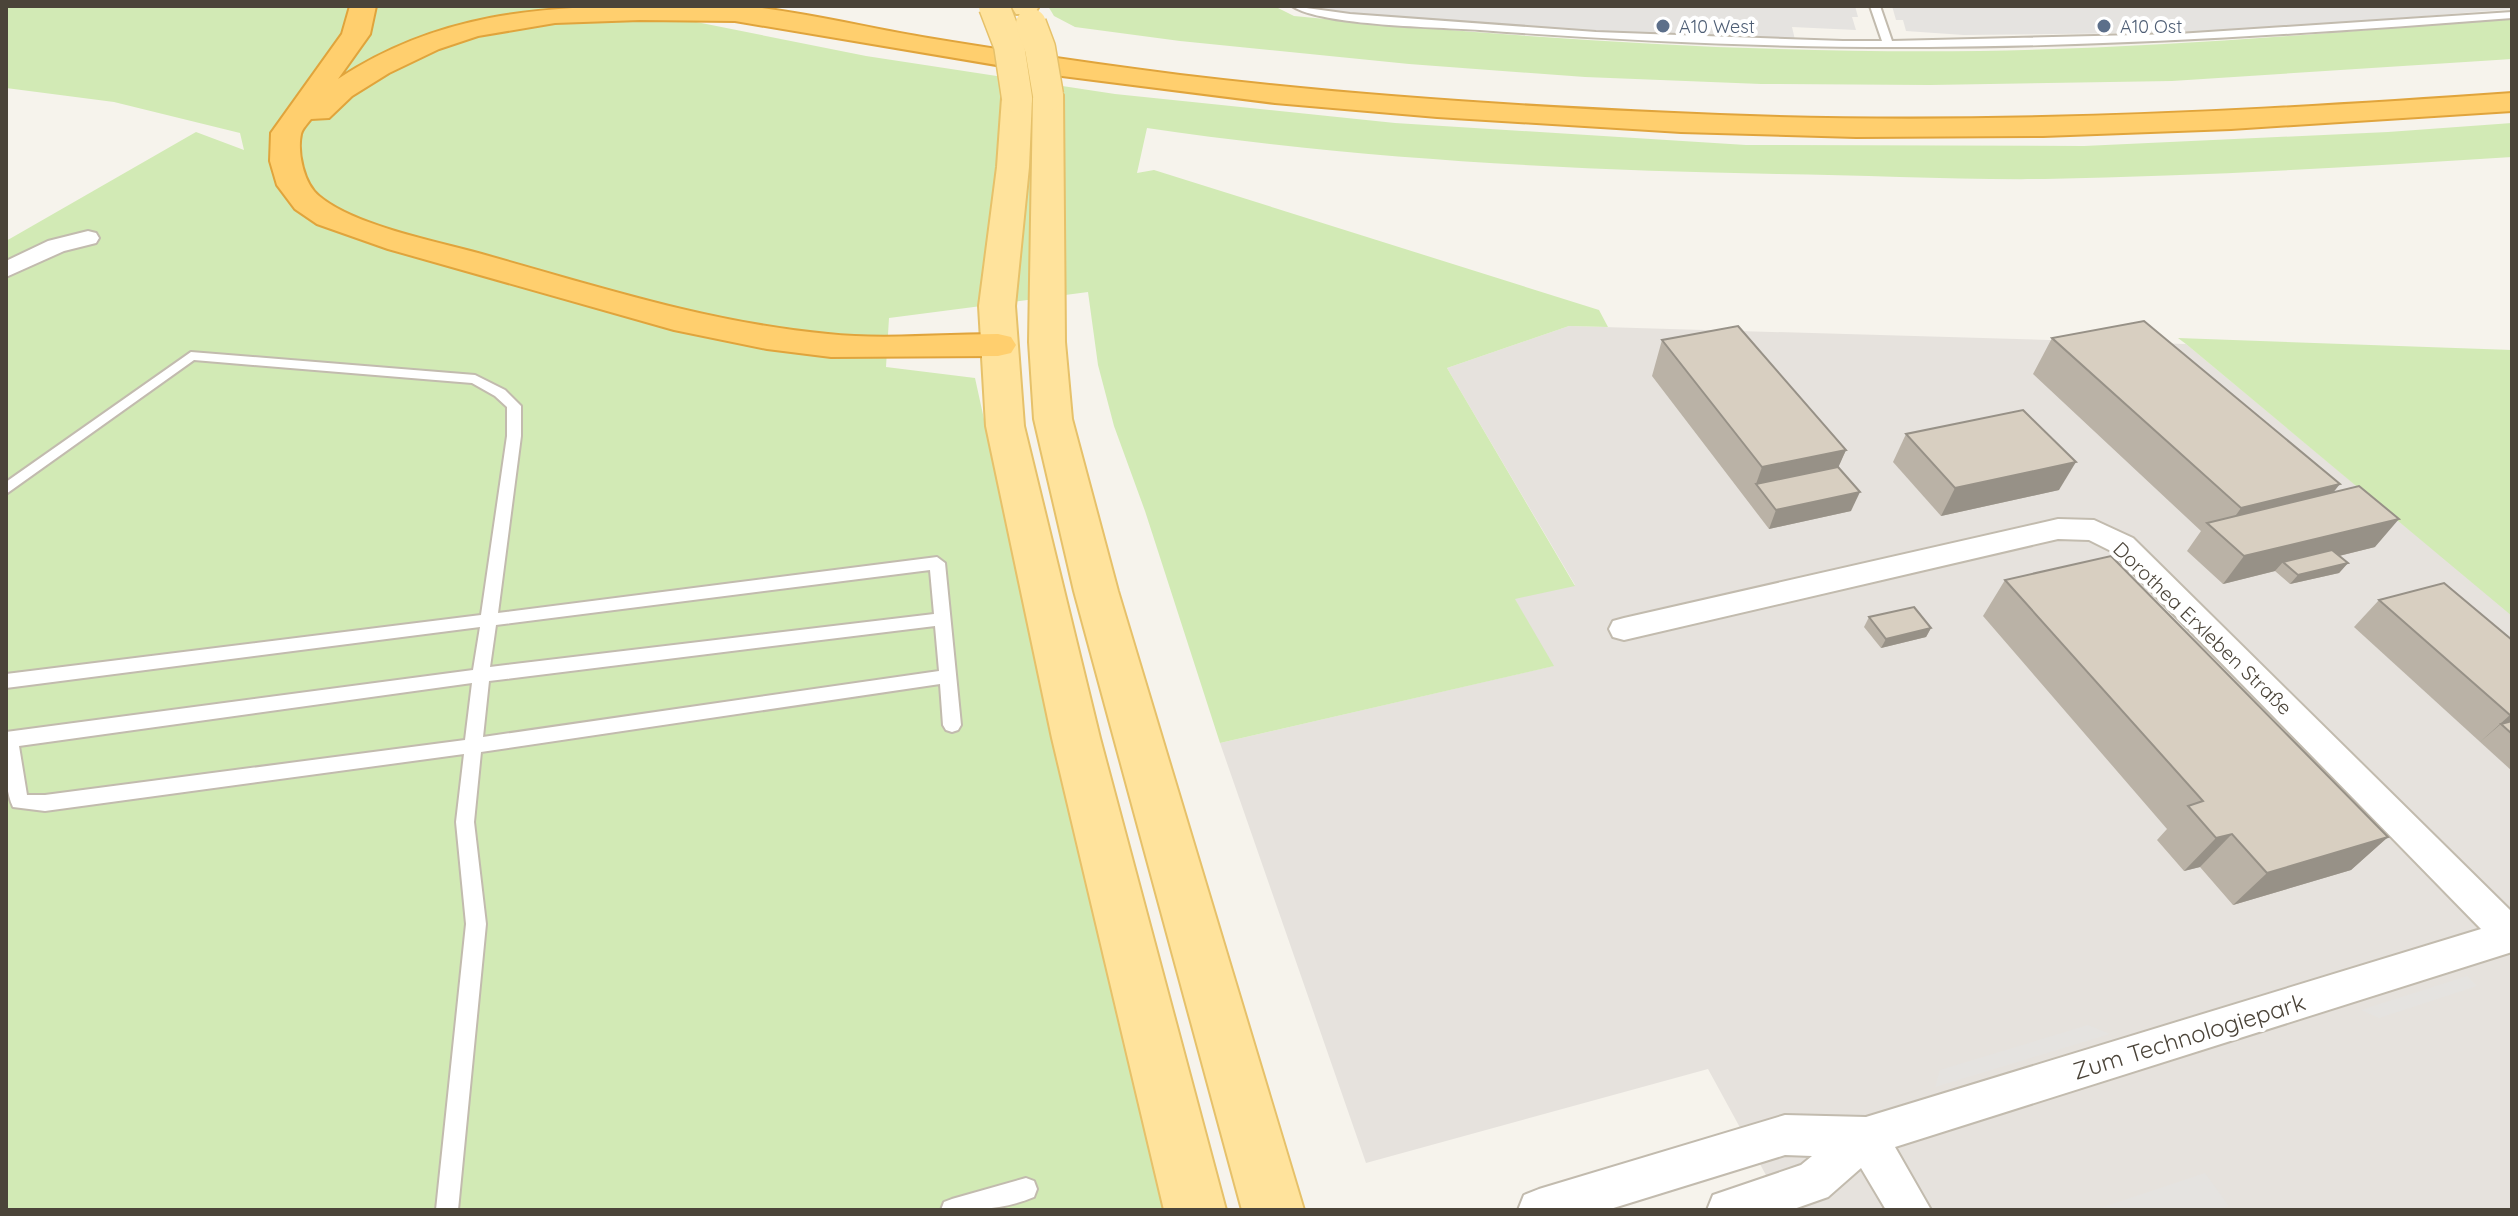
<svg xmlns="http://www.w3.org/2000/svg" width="2518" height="1216" font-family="Quicksand,sans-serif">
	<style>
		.industrial { fill: #e6e2dd }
		.green { fill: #d2eab5 }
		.parking { fill: #e5e3e0 }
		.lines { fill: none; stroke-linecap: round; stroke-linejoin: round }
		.service-casing { stroke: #c2bbae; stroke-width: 4 }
		.minor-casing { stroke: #c2bbae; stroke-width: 4 }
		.primary-casing { stroke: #e6c16a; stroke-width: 4 }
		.motorway-casing { stroke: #e0a43c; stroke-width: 4 }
		.service { fill: #fff; fill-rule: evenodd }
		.minor { fill: #fff; fill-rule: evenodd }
		.primary { fill: #ffe39c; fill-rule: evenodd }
		.motorway { fill: #ffcf6e; fill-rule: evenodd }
		.primary-bridge-casing { stroke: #e6c16a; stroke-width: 33; stroke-linecap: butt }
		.primary-bridge { stroke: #ffe39c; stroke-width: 30 }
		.wall { fill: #bab2a6 }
		.shaded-wall { fill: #979187 }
		.building { fill: #d8cfc1; stroke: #979187; stroke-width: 2 }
		.service-dot { fill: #5c6f8a; stroke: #fff; stroke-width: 3 }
		.labels { text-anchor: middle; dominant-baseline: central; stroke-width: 8; stroke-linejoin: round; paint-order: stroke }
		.far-service-label { font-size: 18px; fill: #4e5e75; stroke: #fff; text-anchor: start }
		.street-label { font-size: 20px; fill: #4b4439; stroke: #fff }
		.near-street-label { font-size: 24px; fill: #4b4439; stroke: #fff }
	</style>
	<rect width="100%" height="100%" fill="#f6f3ec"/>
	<path class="industrial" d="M 1569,326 L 2186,344 L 2512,615 L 2512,1210 L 1785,1210 L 1708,1069 L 1366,1163 L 1220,743 L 1553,666 L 1514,598 L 1575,585 L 1447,368 Z"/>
	<g class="green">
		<path d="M 6,6 L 616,6 L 866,56 L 1115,94 L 1395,123 L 1746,145 L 2084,146 L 2388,132 L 2512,123 L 2512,157 C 2357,167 2201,176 2045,179 C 1956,180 1866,175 1777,174 C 1566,170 1356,159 1147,128 L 1137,173 L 1154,170 L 1599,310 L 1608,327 L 1569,326 L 1447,368 L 1575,586 L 1515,599 L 1554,666 L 1220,743 L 1145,511 L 1114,426 L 1098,365 L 1088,292 L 889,318 L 886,367 L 975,378 L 1044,693 L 1163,1210 L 6,1210 L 6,241 L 196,132 L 244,150 L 240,133 L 114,102 L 6,88 Z"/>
		<path d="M 1048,6 L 1274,6 L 1294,16 C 1522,38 1751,54 1980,51 C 2157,48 2335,33 2512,18 L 2512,59 L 2172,81 L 1930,85 L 1761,84 L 1585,77 L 1409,64 L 1180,41 L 1075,27 L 1054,16 Z"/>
		<path d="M 2178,338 L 2512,350 L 2512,616 L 2186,344 Z"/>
	</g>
	<g class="parking">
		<path d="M 1300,6 L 1855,6 L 1858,17 L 1852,17 L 1856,30 L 1792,27 L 1796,44 L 1581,34 L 1350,17 Z"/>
		<path d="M 1892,6 L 2512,6 L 2512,9 L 2229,32 L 1964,35 L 1906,31 L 1903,20 L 1896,20 Z"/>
		<path d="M 2467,976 L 2477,986 L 2379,1018 L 2361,1010 Z"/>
		<path d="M 2088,1025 L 2110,1034 L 1935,1087 L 1940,1070 Z"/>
		<path d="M 2205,1173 L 2229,1206 L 2217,1210 L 2094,1210 Z"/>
	</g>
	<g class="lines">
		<defs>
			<g id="service">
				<path d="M 1292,6 L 1350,14 L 1596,32 L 1843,41 L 1882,41 L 1870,6 L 1880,6 L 1892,41 L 2178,34 L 2512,12 L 2512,18 C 2318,33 2123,46 1928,47 C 1779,48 1629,41 1480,30 C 1439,27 1322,26 1292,6 Z"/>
				<path d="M 191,352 L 475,375 L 505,390 L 521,406 L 521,436 L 498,613 L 937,557 L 945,563 L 961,725 L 958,730 L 952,732 L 946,730 L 943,725 L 940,684 L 481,752 L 474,822 L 486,924 L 458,1210 L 436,1210 L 466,924 L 456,822 L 464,754 L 45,811 L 13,807 C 3,785 6,756 6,732 L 473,670 L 480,627 L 6,688 L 6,674 L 481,615 L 507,436 L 507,407 L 495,396 L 472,383 L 194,360 L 6,494 L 6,482 ZM 930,570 L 934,614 L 490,667 L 496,625 ZM 935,626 L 939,671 L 483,737 L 489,681 ZM 472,683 L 465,740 L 45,795 L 27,795 L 19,746 Z"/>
				<path d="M 1026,1178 L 1034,1181 L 1037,1189 L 1034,1197 C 1003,1210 974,1210 941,1210 L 944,1202 L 952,1199 Z"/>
			</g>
			<g id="minor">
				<path d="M 88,231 L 96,233 L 99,238 L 96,243 L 64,251 L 6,277 L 6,261 L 48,241 Z"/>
				<path d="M 2058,519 L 2094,520 L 2133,538 L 2512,912 L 2512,952 L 1895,1147 L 1931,1210 L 1886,1210 L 1861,1168 L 1828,1197 L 1791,1210 L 1707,1210 L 1713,1195 L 1801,1165 L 1812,1156 L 1785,1155 L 1607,1210 L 1518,1210 L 1524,1195 L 1539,1189 L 1785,1115 L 1866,1117 L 2481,929 L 2113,552 L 2089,540 L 2058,539 L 1624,640 L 1613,637 L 1609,629 L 1613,621 L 1624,618 Z"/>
			</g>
			<g id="primary">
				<path d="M 1011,6 L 1037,6 L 1038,8 L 1034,14 L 1016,14 Z"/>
				<path d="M 1048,86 L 1058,89 L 1063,95 L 1065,342 L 1072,419 L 1118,591 L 1304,1210 L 1242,1210 L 1074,591 L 1034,419 L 1029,342 L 1033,95 L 1038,89 Z"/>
				<path d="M 1017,89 L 1027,92 L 1032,98 L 1029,167 L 1015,306 L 1024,426 L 1100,738 L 1226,1210 L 1164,1210 L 1052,738 L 986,426 L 979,306 L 997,167 L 1002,98 L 1007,92 Z"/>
			</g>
			<path id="motorway" d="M 350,6 L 376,6 L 370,34 L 338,79 C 438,13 540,6 655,6 C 684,6 715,3 744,6 C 805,12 867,28 928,38 C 1012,52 1096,64 1180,75 C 1344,95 1509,106 1674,113 C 1954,127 2233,113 2512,93 L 2512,111 L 2231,129 L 2043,136 L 1856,137 L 1681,132 L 1437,117 L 1275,103 L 1062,76 L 735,21 L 640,20 L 555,23 L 478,36 L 439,49 L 389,73 L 352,96 L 329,118 L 311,119 C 308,123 302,129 301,134 C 297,153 304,184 319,196 C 353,225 434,241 478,253 C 593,285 708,323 828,334 C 883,340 942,334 998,334 L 1011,337 L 1016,345 L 1011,353 L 998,356 L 831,357 L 767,349 L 674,330 L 388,249 L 317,224 L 295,209 L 277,185 L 270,161 L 271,133 L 342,34 Z"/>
		</defs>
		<use href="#service" class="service-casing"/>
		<use href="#minor" class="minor-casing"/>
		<use href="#primary" class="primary-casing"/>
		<use href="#motorway" class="motorway-casing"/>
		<use href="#service" class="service"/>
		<use href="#minor" class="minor"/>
		<use href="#primary" class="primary"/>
		<use href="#motorway" class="motorway"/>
		<defs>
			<g id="primary-bridge">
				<path d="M 994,6 L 1009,45 L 1017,98"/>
				<path d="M 1031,24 L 1040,48 L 1048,95"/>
			</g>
		</defs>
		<use href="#primary-bridge" class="primary-bridge-casing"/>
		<use href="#primary-bridge" class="primary-bridge"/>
	</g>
	<g class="wall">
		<path d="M 2052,338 L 2334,492 L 2375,547 L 2339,556 L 2348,563 L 2339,573 L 2290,584 L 2275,571 L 2223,584 L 2187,551 L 2201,531 L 2033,374 Z"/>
		<path d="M 1662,340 L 1846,450 L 1838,467 L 1851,511 L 1769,529 L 1652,376 Z"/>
		<path d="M 1906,434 L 2059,490 L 1941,516 L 1893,462 Z"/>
		<path d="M 2005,580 L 2388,837 L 2351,870 L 2233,905 L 2200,867 L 2184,871 L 2157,840 L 2167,829 L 1983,616 Z"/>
		<path d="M 2379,600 L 2512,640 L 2512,771 L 2354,627 Z"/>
		<path d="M 1869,617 L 1931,628 L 1926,637 L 1881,648 L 1864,627 Z"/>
	</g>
	<g class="shaded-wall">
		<path d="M 1846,450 L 1830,486 L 1756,484 L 1762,467 Z"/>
		<path d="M 2076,462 L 2059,490 L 1941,516 L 1955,488 Z"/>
		<path d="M 2340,484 L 2311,520 L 2221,536 L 2241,508 Z"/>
		<path d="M 1860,492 L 1851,511 L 1769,529 L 1776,510 Z"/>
		<path d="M 2399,519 L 2375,547 L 2290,568 L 2283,562 L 2275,571 L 2223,584 L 2244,556 Z"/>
		<path d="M 2348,563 L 2339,573 L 2290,584 L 2298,575 Z"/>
		<path d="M 1931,628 L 1926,637 L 1881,648 L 1886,639 Z"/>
		<path d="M 2510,715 L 2512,715 L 2512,733 L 2501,724 L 2480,742 Z"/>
		<path d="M 2232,834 L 2200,867 L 2184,871 L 2216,838 Z"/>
		<path d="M 2388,837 L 2351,870 L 2233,905 L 2267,873 Z"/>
	</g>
	<g class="building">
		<path d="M 2144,321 L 2340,484 L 2241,508 L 2052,338 Z"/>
		<path d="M 1738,326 L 1846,450 L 1762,467 L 1662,340 Z"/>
		<path d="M 2023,410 L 2076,462 L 1955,488 L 1906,434 Z"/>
		<path d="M 1838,467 L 1860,492 L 1776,510 L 1756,484 Z"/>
		<path d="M 2359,486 L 2399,519 L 2244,556 L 2207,523 Z"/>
		<path d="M 2332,550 L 2348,563 L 2298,575 L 2283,562 Z"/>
		<path d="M 2111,556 L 2388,837 L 2267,873 L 2232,834 L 2216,838 L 2188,806 L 2203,801 L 2005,580 Z"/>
		<path d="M 2444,583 L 2512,640 L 2512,715 L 2510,715 L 2379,600 Z"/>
		<path d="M 1914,607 L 1931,628 L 1886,639 L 1869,617 Z"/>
		<path d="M 2512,721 L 2512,734 L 2501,724 Z"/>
	</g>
	<g class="service-dot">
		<circle cx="1663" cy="26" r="8"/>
		<circle cx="2104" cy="26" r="8"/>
	</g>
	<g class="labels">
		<g class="far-service-label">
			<text x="1679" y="26">A10 West</text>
			<text x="2120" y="26">A10 Ost</text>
		</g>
		<g class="street-label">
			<text transform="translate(2203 628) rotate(44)">Dorothea Erxleben Straße</text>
		</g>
		<g class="near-street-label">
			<text transform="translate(2189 1036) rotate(-17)">Zum Technologiepark</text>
		</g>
	</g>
	<rect width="2518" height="1216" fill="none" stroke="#4b4439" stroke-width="16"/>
</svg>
